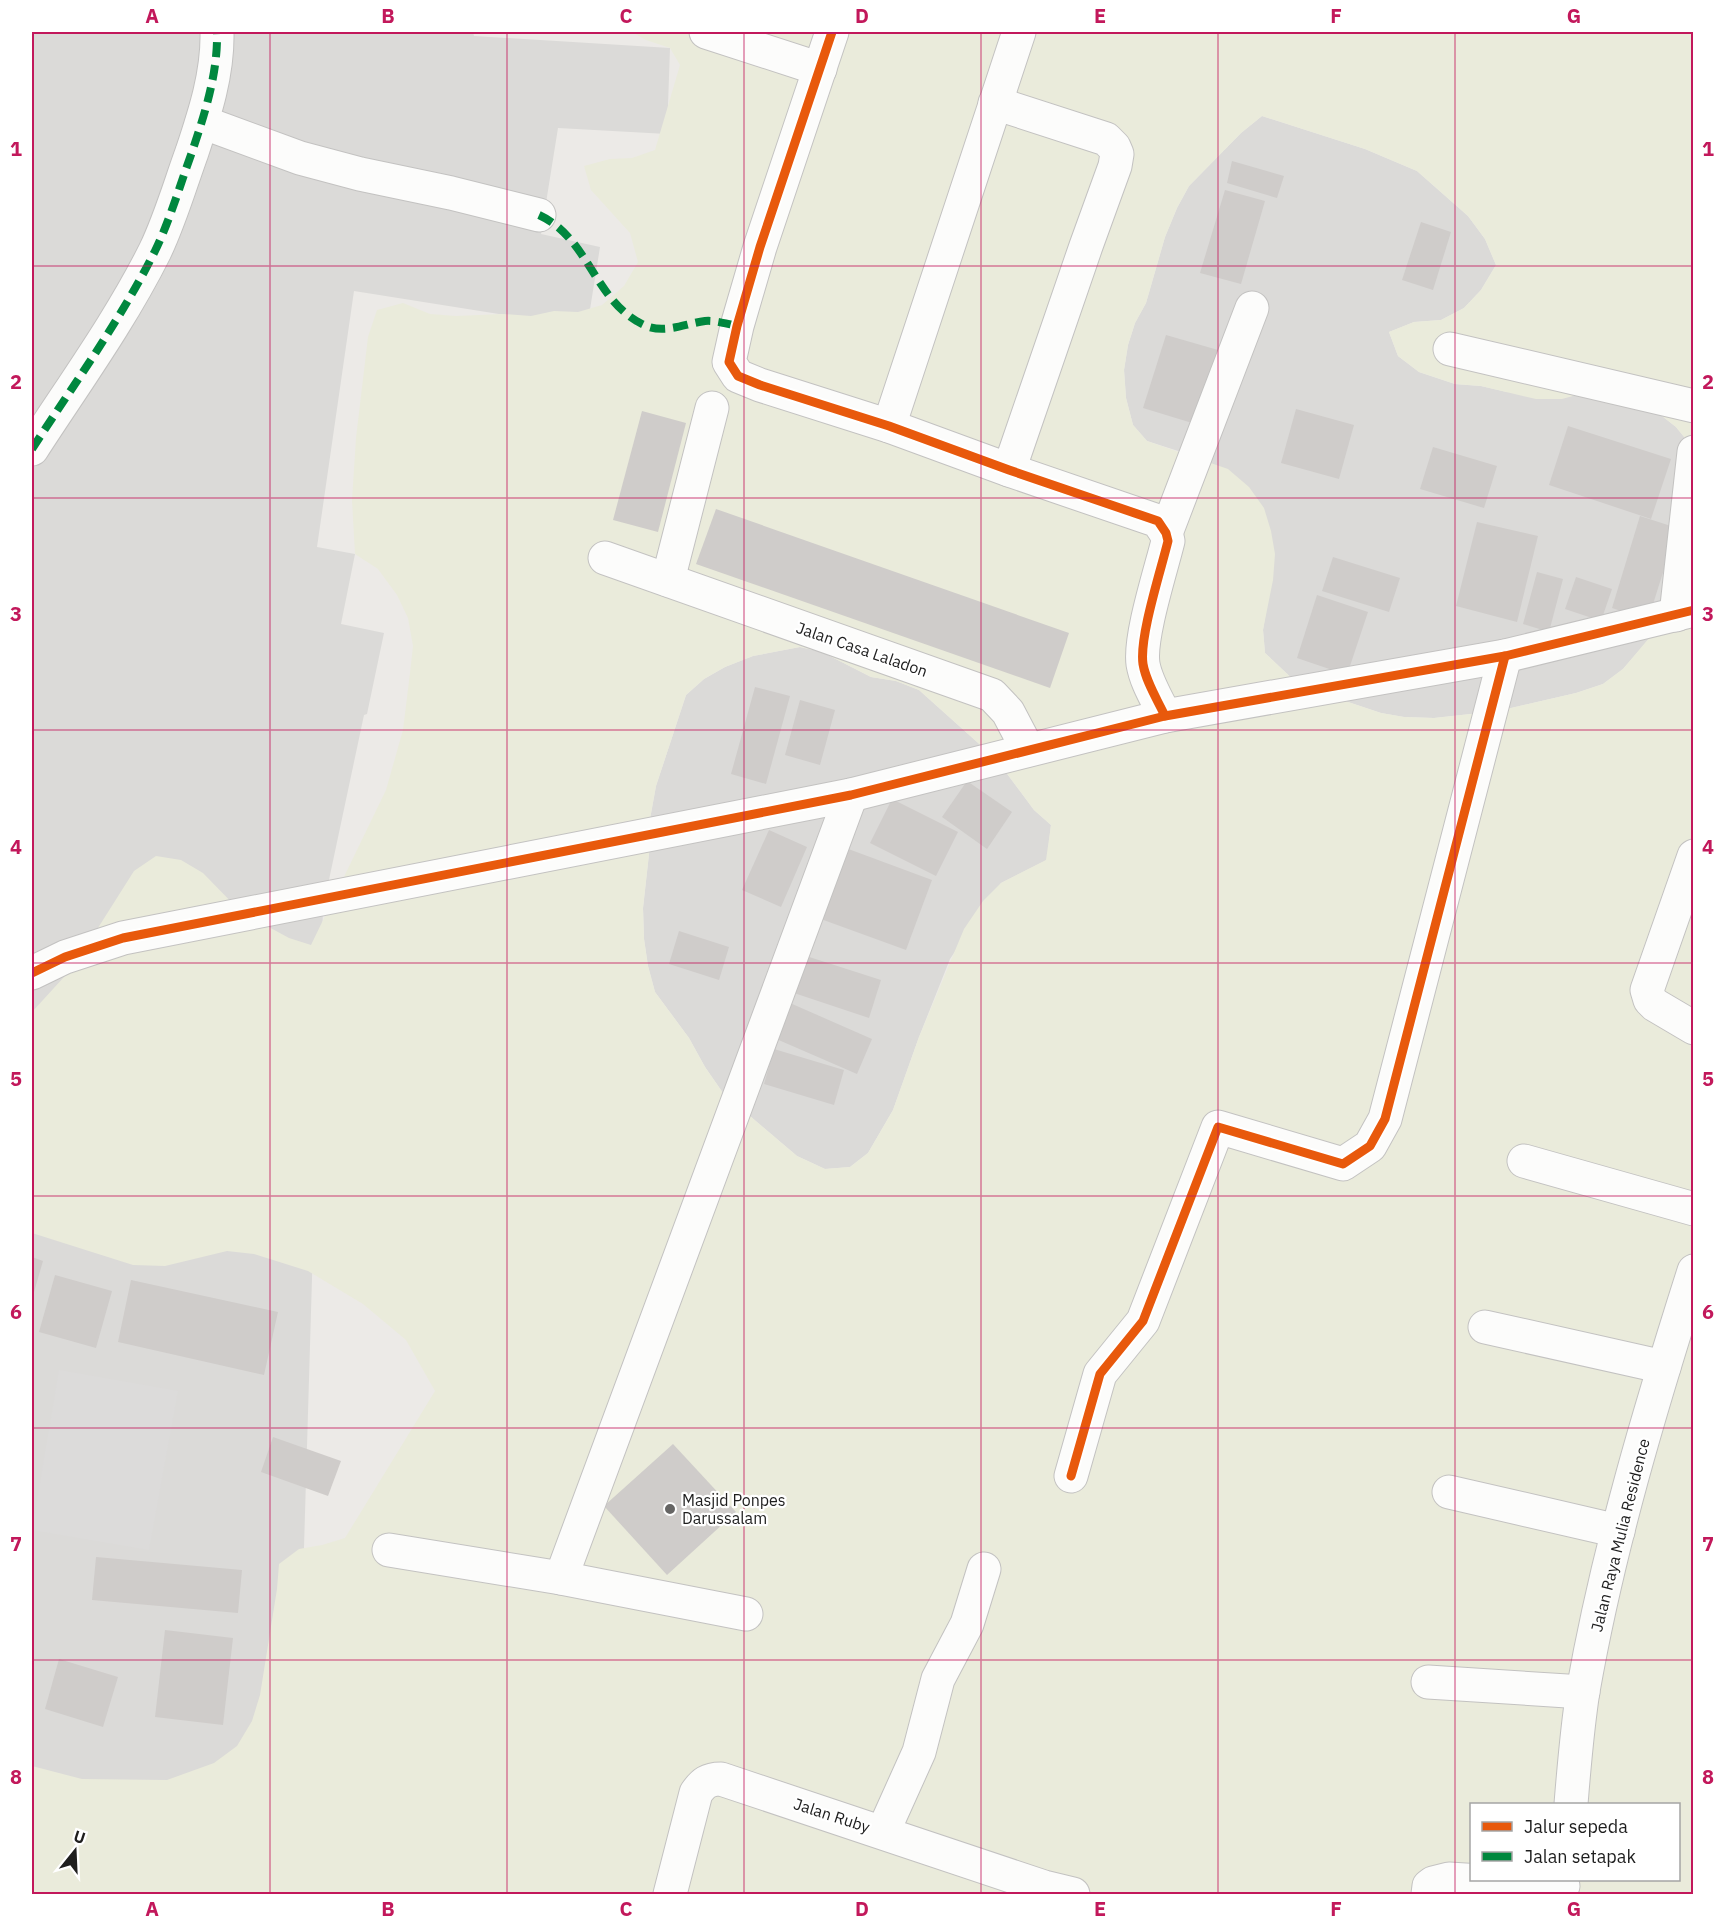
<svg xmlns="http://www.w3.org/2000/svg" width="1725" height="1926" font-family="'IBM Plex Sans',sans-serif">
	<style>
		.residential { fill: #dbdad8 }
		.farmland { fill: #eaebdb; fill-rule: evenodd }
		.parking { fill: #dcdbda }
		.building { fill: #cfccca }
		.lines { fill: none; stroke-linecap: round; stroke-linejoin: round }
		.street-casing { stroke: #c3c2c1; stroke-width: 35 }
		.street { stroke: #fcfcfb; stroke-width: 33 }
		.quiet { stroke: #00873e; stroke-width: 8; stroke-dasharray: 15 8; stroke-linecap: butt }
		.cycleway-casing { stroke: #fff; stroke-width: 13 }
		.cycleway { stroke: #e8590c; stroke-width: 9 }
		.grid { fill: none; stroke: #c2185b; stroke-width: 1.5; stroke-opacity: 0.55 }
		.poi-dot { fill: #666564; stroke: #fff; stroke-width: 2 }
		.labels { text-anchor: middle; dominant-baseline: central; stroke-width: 4.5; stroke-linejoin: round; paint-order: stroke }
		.street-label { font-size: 16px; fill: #1e1e1e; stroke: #fff }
		.poi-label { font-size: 16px; fill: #1e1e1e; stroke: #fff; text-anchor: start }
		.neatline { fill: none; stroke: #c2185b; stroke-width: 2 }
		.grid-label { font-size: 20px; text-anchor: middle; font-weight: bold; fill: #c2185b }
	</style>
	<rect width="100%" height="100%" fill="#eceae7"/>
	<g class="residential">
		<path d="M 32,32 L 473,32 L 474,36 L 670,48 L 667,134 L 558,128 L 541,234 L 600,247 L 587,328 L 354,291 L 317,547 L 355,554 L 341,624 L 384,633 L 367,714 L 364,715 L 323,908 L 298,1749 L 32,1894 Z"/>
		<path d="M 1262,116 L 1365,149 L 1417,171 L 1468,216 L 1485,239 L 1496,265 L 1481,290 L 1464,308 L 1441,320 L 1414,322 L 1389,332 L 1398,356 L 1419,372 L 1455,384 L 1481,386 L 1507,392 L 1591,391 L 1648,405 L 1676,427 L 1693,448 L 1682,601 L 1623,669 L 1603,684 L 1576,693 L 1498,711 L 1434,718 L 1404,717 L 1381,713 L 1300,686 L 1265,653 L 1263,630 L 1267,605 L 1203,459 L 1147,441 L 1133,425 L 1126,398 L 1124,370 L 1128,345 L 1135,323 L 1146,303 L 1165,237 L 1177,208 L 1189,186 L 1241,133 Z"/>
		<path d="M 800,647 L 822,652 L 871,677 L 896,681 L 919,690 L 996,759 L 1034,810 L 1051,825 L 1047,860 L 1001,883 L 950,959 L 919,1037 L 893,1110 L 868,1153 L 850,1167 L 825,1169 L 797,1156 L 723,1093 L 705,1067 L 689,1038 L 655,992 L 648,966 L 644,939 L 643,908 L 650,845 L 650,819 L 656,786 L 686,695 L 704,679 L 725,667 L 753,656 Z"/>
	</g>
	<path class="farmland" d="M 632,32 L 1693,32 L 1693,451 L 1693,448 L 1676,427 L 1648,405 L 1591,391 L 1562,399 L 1536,399 L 1481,386 L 1455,384 L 1419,372 L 1398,356 L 1389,332 L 1414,322 L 1441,320 L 1464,308 L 1481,290 L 1496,265 L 1485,239 L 1468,216 L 1417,171 L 1365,149 L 1262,116 L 1241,133 L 1189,186 L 1177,208 L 1165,237 L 1146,303 L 1135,323 L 1128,345 L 1124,370 L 1126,398 L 1133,425 L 1147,441 L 1228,469 L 1249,487 L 1264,508 L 1271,531 L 1275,554 L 1273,580 L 1263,630 L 1265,653 L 1300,686 L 1381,713 L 1404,717 L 1434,718 L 1498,711 L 1576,693 L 1603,684 L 1623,669 L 1693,586 L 1693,1894 L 32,1894 L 32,1766 L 82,1779 L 167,1780 L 214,1763 L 237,1746 L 252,1721 L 260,1695 L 277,1589 L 279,1564 L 299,1549 L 322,1545 L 345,1538 L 435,1391 L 406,1340 L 363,1304 L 308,1271 L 254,1254 L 227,1251 L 165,1266 L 133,1265 L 32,1233 L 32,1012 L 64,977 L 84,950 L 134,871 L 156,856 L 181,860 L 203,873 L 241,912 L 289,938 L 311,945 L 386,790 L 403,730 L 410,673 L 413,646 L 408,618 L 397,595 L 378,569 L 355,554 L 352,500 L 356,438 L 368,337 L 377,310 L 403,303 L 430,314 L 456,316 L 503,314 L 531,316 L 554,311 L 578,312 L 602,305 L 624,286 L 638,262 L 630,233 L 591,190 L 584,166 L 610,159 L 632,158 L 655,150 L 680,65 L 670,48 L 646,40 ZM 800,647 L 822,652 L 871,677 L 896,681 L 919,690 L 996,759 L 1034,810 L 1051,825 L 1046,860 L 1001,883 L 983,901 L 964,929 L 919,1037 L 893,1110 L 868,1153 L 850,1167 L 825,1169 L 797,1156 L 723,1093 L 705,1067 L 689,1038 L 655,992 L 648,966 L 644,939 L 643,908 L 650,845 L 650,819 L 656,786 L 686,695 L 704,679 L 725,667 L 753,656 ZM 1472,1804 L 1678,1804 L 1678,1880 L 1472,1880 Z"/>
	<path class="parking" d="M 59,1370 L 178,1391 L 149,1550 L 32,1530 Z"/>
	<g class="building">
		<path d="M 1232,161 L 1284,176 L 1277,198 L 1227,183 Z"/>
		<path d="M 1225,190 L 1265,201 L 1241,284 L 1200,273 Z"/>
		<path d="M 1421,222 L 1451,232 L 1433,290 L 1402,280 Z"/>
		<path d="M 1166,335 L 1225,352 L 1202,426 L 1143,408 Z"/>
		<path d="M 1296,409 L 1354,425 L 1339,479 L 1281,463 Z"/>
		<path d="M 642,411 L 686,423 L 658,532 L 613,520 Z"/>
		<path d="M 1568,426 L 1671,459 L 1651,519 L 1549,485 Z"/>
		<path d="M 1433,447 L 1497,466 L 1484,508 L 1420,489 Z"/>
		<path d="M 716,509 L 1069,633 L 1050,688 L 696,564 Z"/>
		<path d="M 1640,516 L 1677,528 L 1648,620 L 1612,608 Z"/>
		<path d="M 1477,522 L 1538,536 L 1517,622 L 1456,606 Z"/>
		<path d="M 1333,557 L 1400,578 L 1389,612 L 1322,591 Z"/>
		<path d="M 1537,572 L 1563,579 L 1549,632 L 1523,624 Z"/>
		<path d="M 1576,577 L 1612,589 L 1601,621 L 1565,609 Z"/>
		<path d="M 1317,595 L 1368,612 L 1347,675 L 1297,658 Z"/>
		<path d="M 755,687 L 790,696 L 766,784 L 731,774 Z"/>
		<path d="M 800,700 L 835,710 L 820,765 L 785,755 Z"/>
		<path d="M 967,781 L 1012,812 L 987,849 L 942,817 Z"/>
		<path d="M 892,799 L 958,832 L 936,876 L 870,843 Z"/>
		<path d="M 769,830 L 807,847 L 781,907 L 742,890 Z"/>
		<path d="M 843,847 L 932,880 L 906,950 L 818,918 Z"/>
		<path d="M 679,931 L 729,947 L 719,980 L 669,964 Z"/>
		<path d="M 803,955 L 881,980 L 869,1018 L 791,992 Z"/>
		<path d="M 790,1003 L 872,1039 L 857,1074 L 774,1038 Z"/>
		<path d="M 774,1049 L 844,1070 L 834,1105 L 764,1084 Z"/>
		<path d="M 32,1257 L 43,1261 L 32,1299 Z"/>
		<path d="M 55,1275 L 112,1291 L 96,1348 L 39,1332 Z"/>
		<path d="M 131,1280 L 278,1312 L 264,1375 L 118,1342 Z"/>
		<path d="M 273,1437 L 341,1461 L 328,1496 L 261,1472 Z"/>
		<path d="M 673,1444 L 736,1512 L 667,1575 L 604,1506 Z"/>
		<path d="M 96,1557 L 242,1570 L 238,1613 L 92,1600 Z"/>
		<path d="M 165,1630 L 233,1638 L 223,1725 L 155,1717 Z"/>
		<path d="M 59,1659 L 118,1677 L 103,1727 L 45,1709 Z"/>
	</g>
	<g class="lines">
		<defs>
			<g id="street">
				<path d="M 706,32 L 820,69"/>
				<path d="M 832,32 L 760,247 L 737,326 L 729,362 L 738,376 L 760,385 L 889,426 L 1009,470 L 1158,521 L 1166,533 L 1168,541 C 1161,570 1139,637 1143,664 C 1146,682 1157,699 1165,716"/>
				<path d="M 995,103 L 1106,139 L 1114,147 L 1117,154 L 1115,166 L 1086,246 L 1009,470"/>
				<path d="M 202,122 L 300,158 L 360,174 L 451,193 L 539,215"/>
				<path d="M 1450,349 L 1694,406"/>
				<path d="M 889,426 L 1019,32"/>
				<path d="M 32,449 C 74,384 120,321 155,251 C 170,220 180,185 192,152 C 205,113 218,73 217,32"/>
				<path d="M 1166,533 L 1252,308"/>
				<path d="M 605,558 L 992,695 L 1008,712 L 1028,750"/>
				<path d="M 668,580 L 712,408"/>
				<path d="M 1676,615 L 1694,452"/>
				<path d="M 1694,856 L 1647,990 L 1650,1000 L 1655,1005 L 1694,1028"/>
				<path d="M 32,973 L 65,957 L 123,938 L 851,795 L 1165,716 L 1505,656 L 1694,610"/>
				<path d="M 1524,1161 L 1694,1209"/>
				<path d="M 1485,1327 L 1664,1367"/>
				<path d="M 1071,1476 L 1100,1374 L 1143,1321 L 1218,1127 L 1343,1164 L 1370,1146 L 1385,1119 L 1505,656"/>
				<path d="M 1449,1492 L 1618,1531"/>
				<path d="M 389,1550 L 561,1578 L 746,1614"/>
				<path d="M 561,1578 L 851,795"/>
				<path d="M 1428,1682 L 1583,1692"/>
				<path d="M 1571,1804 C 1574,1767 1577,1729 1583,1691 C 1608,1549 1650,1409 1694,1271"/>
				<path d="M 883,1832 L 919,1752 L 938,1679 L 967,1624 L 984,1569"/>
				<path d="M 670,1894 L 696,1793 C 703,1783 708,1779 721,1779 L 1044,1887 L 1073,1894"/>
				<path d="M 1428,1894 L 1429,1886 L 1433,1883 L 1449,1879 L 1563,1886"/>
			</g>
		</defs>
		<use href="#street" class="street-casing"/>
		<use href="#street" class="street"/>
		<g class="quiet">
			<path d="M 539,215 C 589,238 594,300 642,324 C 663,335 683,324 705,321 C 715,320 727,324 737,326"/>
			<path d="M 32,449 C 74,384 120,321 155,251 C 170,220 180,185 192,152 C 205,113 218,73 217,32"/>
		</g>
		<defs>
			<g id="cycleway">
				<path d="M 832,32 L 760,247 L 737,326 L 729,362 L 738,376 L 760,385 L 889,426 L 1009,470 L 1158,521 L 1166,533 L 1168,541 C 1161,570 1139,637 1143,664 C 1146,682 1157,699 1165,716"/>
				<path d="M 32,973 L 65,957 L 123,938 L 851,795 L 1165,716 L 1505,656 L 1694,610"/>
				<path d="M 1071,1476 L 1100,1374 L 1143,1321 L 1218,1127 L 1343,1164 L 1370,1146 L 1385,1119 L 1505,656"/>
			</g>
		</defs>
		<use href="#cycleway" class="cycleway-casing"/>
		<use href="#cycleway" class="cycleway"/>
	</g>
	<path class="grid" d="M 270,32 L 270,1894M 507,32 L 507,1894M 744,32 L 744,1894M 981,32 L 981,1894M 1218,32 L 1218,1894M 1455,32 L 1455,1894M 32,266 L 1694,266M 32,498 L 1694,498M 32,730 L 1694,730M 32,963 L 1694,963M 32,1196 L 1694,1196M 32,1428 L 1694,1428M 32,1660 L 1694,1660"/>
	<circle class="poi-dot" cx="670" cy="1509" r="6"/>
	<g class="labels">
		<g class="street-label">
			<text transform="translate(862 649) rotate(19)">Jalan Casa Laladon</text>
			<text transform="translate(1620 1535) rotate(-76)">Jalan Raya Mulia Residence</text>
			<text transform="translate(832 1815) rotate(18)">Jalan Ruby</text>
		</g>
		<g class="poi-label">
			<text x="682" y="1500">Masjid Ponpes<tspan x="682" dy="18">Darussalam</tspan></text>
		</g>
	</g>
	<rect width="1725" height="1926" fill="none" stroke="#ffffff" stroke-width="66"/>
	<rect x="1470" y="1803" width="210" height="78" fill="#ffffff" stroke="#a5a5a5" stroke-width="1.5"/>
	<rect x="1482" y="1822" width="30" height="9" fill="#e8590c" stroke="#a5a5a5" stroke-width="1.5"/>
	<text x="1524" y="1833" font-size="18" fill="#1e1e1e">Jalur sepeda</text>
	<rect x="1482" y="1852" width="30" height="9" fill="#00873e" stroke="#a5a5a5" stroke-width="1.5"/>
	<text x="1524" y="1863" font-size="18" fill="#1e1e1e">Jalan setapak</text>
	<g transform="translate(75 1851) rotate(18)" stroke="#ffffff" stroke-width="4.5" paint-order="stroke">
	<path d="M0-4.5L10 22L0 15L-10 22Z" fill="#1e1e1e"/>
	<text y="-9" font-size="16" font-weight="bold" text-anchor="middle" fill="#1e1e1e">U</text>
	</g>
	<rect x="33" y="33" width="1659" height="1860" class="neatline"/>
	<g class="grid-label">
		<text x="152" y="23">A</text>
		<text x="388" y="23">B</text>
		<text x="626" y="23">C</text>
		<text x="862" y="23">D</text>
		<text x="1100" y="23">E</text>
		<text x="1336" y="23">F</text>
		<text x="1574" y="23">G</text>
		<text x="16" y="156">1</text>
		<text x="1708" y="156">1</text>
		<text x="16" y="389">2</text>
		<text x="1708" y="389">2</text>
		<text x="16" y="621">3</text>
		<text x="1708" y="621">3</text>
		<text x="16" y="854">4</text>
		<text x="1708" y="854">4</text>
		<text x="16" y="1086">5</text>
		<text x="1708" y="1086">5</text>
		<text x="16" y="1319">6</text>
		<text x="1708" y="1319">6</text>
		<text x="16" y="1551">7</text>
		<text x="1708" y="1551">7</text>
		<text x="16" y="1784">8</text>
		<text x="1708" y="1784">8</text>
		<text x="152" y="1916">A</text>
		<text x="388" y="1916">B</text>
		<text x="626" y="1916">C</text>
		<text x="862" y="1916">D</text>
		<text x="1100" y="1916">E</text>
		<text x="1336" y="1916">F</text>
		<text x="1574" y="1916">G</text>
	</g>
</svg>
